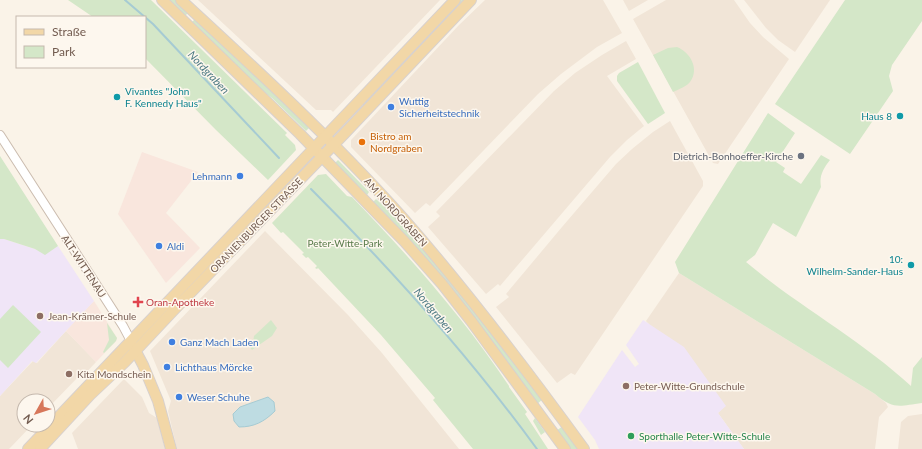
<svg xmlns="http://www.w3.org/2000/svg" width="922" height="449" font-family="Lato,sans-serif">
	<style>
		.residential { fill: #f1e5d7 }
		.commercial { fill: #f9e6dd }
		.education { fill: #f0e5f7 }
		.green { fill: #d4e7c8 }
		.water { fill: #bedce2; stroke: #a6cbd3 }
		.lines { fill: none; stroke-linecap: round; stroke-linejoin: round }
		.stream { stroke: #a6cbd3; stroke-width: 2 }
		.minor-casing { stroke: #cbbcaf; stroke-width: 10 }
		.major-casing { stroke: #d8d1ce; stroke-width: 12 }
		.minor { stroke: #fff; stroke-width: 8 }
		.major { stroke: #f2d7a7; stroke-width: 10 }
		.culture-dot { fill: #0f9aa8; stroke: #fdf7ee; stroke-width: 1.5 }
		.shop-dot { fill: #3f7fe0; stroke: #fdf7ee; stroke-width: 1.5 }
		.food-dot { fill: #e8710a; stroke: #fdf7ee; stroke-width: 1.5 }
		.worship-dot { fill: #6b7280; stroke: #fdf7ee; stroke-width: 1.5 }
		.health-dot { fill: #e0444e; stroke: #fdf7ee; stroke-width: 1.5 }
		.education-dot { fill: #8d6e63; stroke: #fdf7ee; stroke-width: 1.5 }
		.leisure-dot { fill: #2e9e5b; stroke: #fdf7ee; stroke-width: 1.5 }
		.labels { text-anchor: middle; dominant-baseline: central; stroke-width: 3; stroke-linejoin: round; paint-order: stroke }
		.culture-label { font-size: 10px; fill: #0d838f; stroke: #fdf7ee; text-anchor: end }
		.shop-label { font-size: 10px; fill: #366cbe; stroke: #fdf7ee; text-anchor: start }
		.food-label { font-size: 10px; fill: #c56008; stroke: #fdf7ee; text-anchor: start }
		.worship-label { font-size: 10px; fill: #5b616d; stroke: #fdf7ee; text-anchor: end }
		.street-label { font-size: 10px; fill: #725b4f; stroke: #fdf7ee }
		.park-label { font-size: 10px; fill: #597b4b; stroke: #fdf7ee }
		.health-label { font-size: 10px; fill: #be3a42; stroke: #fdf7ee; text-anchor: start }
		.education-label { font-size: 10px; fill: #785e54; stroke: #fdf7ee; text-anchor: start }
		.leisure-label { font-size: 10px; fill: #27864d; stroke: #fdf7ee; text-anchor: start }
		.water-label { font-size: 11px; font-style: italic; fill: #4b7983; stroke: #fdf7ee }
	</style>
	<rect width="100%" height="100%" fill="#faf3e8"/>
	<g class="residential">
		<path d="M 198,0 L 440,0 L 333,112 L 331,110 L 316,110 Z"/>
		<path d="M 485,0 L 603,0 L 622,33 L 597,47 L 561,74 L 538,94 L 430,206 L 426,203 L 415,213 L 351,147 L 351,140 L 459,25 Z"/>
		<path d="M 623,0 L 648,0 L 629,11 Z"/>
		<path d="M 666,0 L 734,0 L 750,23 L 763,37 L 789,59 L 718,164 L 713,163 L 633,19 Z"/>
		<path d="M 744,0 L 830,0 L 795,52 L 778,40 L 766,28 Z"/>
		<path d="M 626,41 L 636,59 L 607,76 L 644,126 L 627,140 L 610,157 L 500,286 L 498,284 L 486,294 L 428,227 L 440,216 L 436,212 L 554,91 L 575,73 L 602,55 Z"/>
		<path d="M 670,121 L 703,181 L 703,186 L 575,375 L 571,373 L 557,383 L 496,307 L 509,297 L 506,294 L 562,227 L 616,164 L 632,149 L 653,132 Z"/>
		<path d="M 265,231 L 348,315 L 382,353 L 459,449 L 177,449 L 168,411 L 171,401 L 150,351 Z"/>
		<path d="M 679,273 L 875,394 L 886,403 L 888,407 L 879,417 L 875,449 L 744,449 L 718,413 L 725,406 L 646,321 Z"/>
		<path d="M 66,331 L 96,362 L 81,378 L 80,375 L 48,408 L 48,401 L 24,401 L 24,425 L 32,425 L 9,449 L 0,449 L 0,396 L 33,361 L 37,363 Z"/>
		<path d="M 124,379 L 142,397 L 149,413 L 157,418 L 165,449 L 78,449 L 72,433 Z"/>
		<path d="M 922,414 L 922,449 L 898,449 L 901,422 L 908,416 Z"/>
	</g>
	<g class="commercial">
		<path d="M 142,152 L 198,172 L 166,213 L 200,248 L 166,283 L 118,214 Z"/>
		<path d="M 94,301 L 117,338 L 116,341 L 96,362 L 66,331 Z"/>
	</g>
	<g class="education">
		<path d="M 0,239 L 4,239 L 35,249 L 45,254 L 58,246 L 94,301 L 36,363 L 32,361 L 0,396 Z"/>
		<path d="M 643,320 L 684,347 L 726,406 L 718,413 L 744,449 L 599,449 L 595,440 L 578,417 L 622,350 L 635,367 L 639,364 L 626,345 Z"/>
	</g>
	<g class="green">
		<path d="M 68,0 L 151,0 L 287,133 L 285,135 L 295,145 L 296,150 L 268,180 L 216,130 L 145,58 L 145,17 L 93,17 Z"/>
		<path d="M 168,0 L 176,0 L 188,12 L 188,13 L 185,16 Z"/>
		<path d="M 461,0 L 467,0 L 364,106 L 362,104 Z"/>
		<path d="M 845,0 L 922,0 L 922,21 L 892,65 L 889,76 L 893,91 L 850,154 L 775,104 Z"/>
		<path d="M 195,19 L 310,127 L 306,131 L 272,98 L 249,80 L 192,22 Z"/>
		<path d="M 677,47 C 690,52 700,69 690,82 C 686,87 679,89 673,92 L 653,55 L 668,48 Z"/>
		<path d="M 638,62 L 665,113 L 648,124 L 617,81 L 617,76 L 619,73 Z"/>
		<path d="M 768,113 L 795,133 L 776,162 L 785,168 L 783,172 L 801,184 L 821,155 L 830,160 C 823,169 819,176 821,187 L 796,237 L 773,223 L 755,255 L 746,262 C 798,306 860,339 911,386 L 913,368 L 922,357 L 922,403 C 899,406 894,410 875,394 L 679,273 L 675,262 Z"/>
		<path d="M 0,156 L 58,246 L 45,255 L 35,249 L 4,239 L 0,239 Z"/>
		<path d="M 338,160 L 369,192 L 367,195 L 334,164 Z"/>
		<path d="M 306,162 L 308,164 L 262,211 L 261,210 Z"/>
		<path d="M 326,174 L 347,196 L 352,197 C 409,256 464,318 509,386 L 509,387 L 527,412 L 525,414 L 548,449 L 473,449 L 433,400 L 435,398 L 381,335 L 318,268 L 317,269 L 315,268 L 317,266 L 308,257 L 306,258 L 302,254 L 304,253 L 283,232 L 281,233 L 272,223 L 318,175 Z"/>
		<path d="M 376,199 L 398,219 L 458,289 L 543,399 L 537,404 L 373,202 Z"/>
		<path d="M 13,305 L 41,332 L 8,368 L 0,360 L 0,319 Z"/>
		<path d="M 271,320 L 277,328 L 272,336 L 252,350 L 250,347 L 253,342 L 254,336 Z"/>
		<path d="M 107,323 L 117,338 L 116,341 L 104,353 L 103,352 L 109,340 Z"/>
		<path d="M 535,418 L 545,432 L 541,435 L 533,421 Z"/>
		<path d="M 563,426 L 579,449 L 569,449 L 556,431 Z"/>
	</g>
	<path class="water" d="M 268,397 L 274,402 L 275,411 C 264,422 254,427 239,427 L 234,421 L 233,414 L 240,407 Z"/>
	<g class="lines">
		<g class="stream">
			<path d="M 125,0 L 153,24 L 279,158"/>
			<path d="M 311,189 C 392,270 469,356 537,449"/>
		</g>
		<defs>
			<path id="minor" d="M 0,135 L 123,326 L 131,341"/>
			<g id="major">
				<path d="M 162,0 L 300,134 L 404,241 L 442,284 L 471,321 L 565,449"/>
				<path d="M 181,0 C 257,70 333,140 402,217 C 467,291 526,369 584,449"/>
				<path d="M 133,346 L 143,365 L 158,401 L 171,449"/>
				<path d="M 28,449 L 455,0"/>
				<path d="M 40,449 L 90,395 L 125,362 L 172,312 L 344,134 L 471,0"/>
			</g>
		</defs>
		<use href="#minor" class="minor-casing"/>
		<use href="#major" class="major-casing"/>
		<use href="#minor" class="minor"/>
		<use href="#major" class="major"/>
	</g>
	<g class="culture-dot">
		<circle cx="117" cy="97" r="4"/>
		<circle cx="900" cy="116" r="4"/>
		<circle cx="911" cy="265" r="4"/>
	</g>
	<g class="shop-dot">
		<circle cx="391" cy="107" r="4"/>
		<circle cx="240" cy="176" r="4"/>
		<circle cx="159" cy="246" r="4"/>
		<circle cx="172" cy="342" r="4"/>
		<circle cx="167" cy="367" r="4"/>
		<circle cx="179" cy="397" r="4"/>
	</g>
	<circle class="food-dot" cx="362" cy="142" r="4"/>
	<circle class="worship-dot" cx="801" cy="156" r="4"/>
	<path class="health-dot" d="M136 296h4v4h4v4h-4v4h-4v-4h-4v-4h4z"/>
	<g class="education-dot">
		<circle cx="40" cy="316" r="4"/>
		<circle cx="69" cy="374" r="4"/>
		<circle cx="626" cy="386" r="4"/>
	</g>
	<circle class="leisure-dot" cx="631" cy="436" r="4"/>
	<g class="labels">
		<g class="culture-label">
			<text x="125" y="91" text-anchor="start">Vivantes "John<tspan x="125" dy="12">F. Kennedy Haus"</tspan></text>
			<text x="892" y="116">Haus 8</text>
			<text x="903" y="259">10:<tspan x="903" dy="12">Wilhelm-Sander-Haus</tspan></text>
		</g>
		<g class="shop-label">
			<text x="399" y="101">Wuttig<tspan x="399" dy="12">Sicherheitstechnik</tspan></text>
			<text x="232" y="176" text-anchor="end">Lehmann</text>
			<text x="167" y="246">Aldi</text>
			<text x="180" y="342">Ganz Mach Laden</text>
			<text x="175" y="367">Lichthaus Mörcke</text>
			<text x="187" y="397">Weser Schuhe</text>
		</g>
		<g class="food-label">
			<text x="370" y="136">Bistro am<tspan x="370" dy="12">Nordgraben</tspan></text>
		</g>
		<g class="worship-label">
			<text x="793" y="156">Dietrich-Bonhoeffer-Kirche</text>
		</g>
		<g class="street-label">
			<text transform="translate(396 212) rotate(48)">AM NORDGRABEN</text>
			<text transform="translate(256 225) rotate(-46)">ORANIENBURGER STRASSE</text>
			<text transform="translate(84 266) rotate(57)">ALT-WITTENAU</text>
		</g>
		<g class="park-label">
			<text x="345" y="243">Peter-Witte-Park</text>
		</g>
		<g class="health-label">
			<text x="146" y="302">Oran-Apotheke</text>
		</g>
		<g class="education-label">
			<text x="48" y="316">Jean-Krämer-Schule</text>
			<text x="77" y="374">Kita Mondschein</text>
			<text x="634" y="386">Peter-Witte-Grundschule</text>
		</g>
		<g class="leisure-label">
			<text x="639" y="436">Sporthalle Peter-Witte-Schule</text>
		</g>
		<g class="water-label">
			<text transform="translate(209 72) rotate(47)">Nordgraben</text>
			<text transform="translate(434 310) rotate(50)">Nordgraben</text>
		</g>
	</g>
	<rect x="16" y="16" width="130" height="52" fill="#fdf7ee" stroke="#c5b9ae"/>
	<rect x="24" y="29" width="20" height="6" fill="#f2d7a7" stroke="#c5b9ae"/>
	<text x="52" y="36" font-size="12" fill="#725b4f">Straße</text>
	<rect x="24" y="46" width="20" height="12" fill="#d4e7c8" stroke="#c5b9ae"/>
	<text x="52" y="56" font-size="12" fill="#725b4f">Park</text>
	<g transform="translate(36 413) rotate(231)"><circle r="19" fill="#fdf7ee" stroke="#c5b9ae"/>
	<path d="M0-3L7 15L0 10L-7 15Z" fill="#d7775a"/>
	<text y="-6" font-size="11" font-weight="bold" text-anchor="middle" fill="#725b4f">N</text>
	</g>
</svg>
